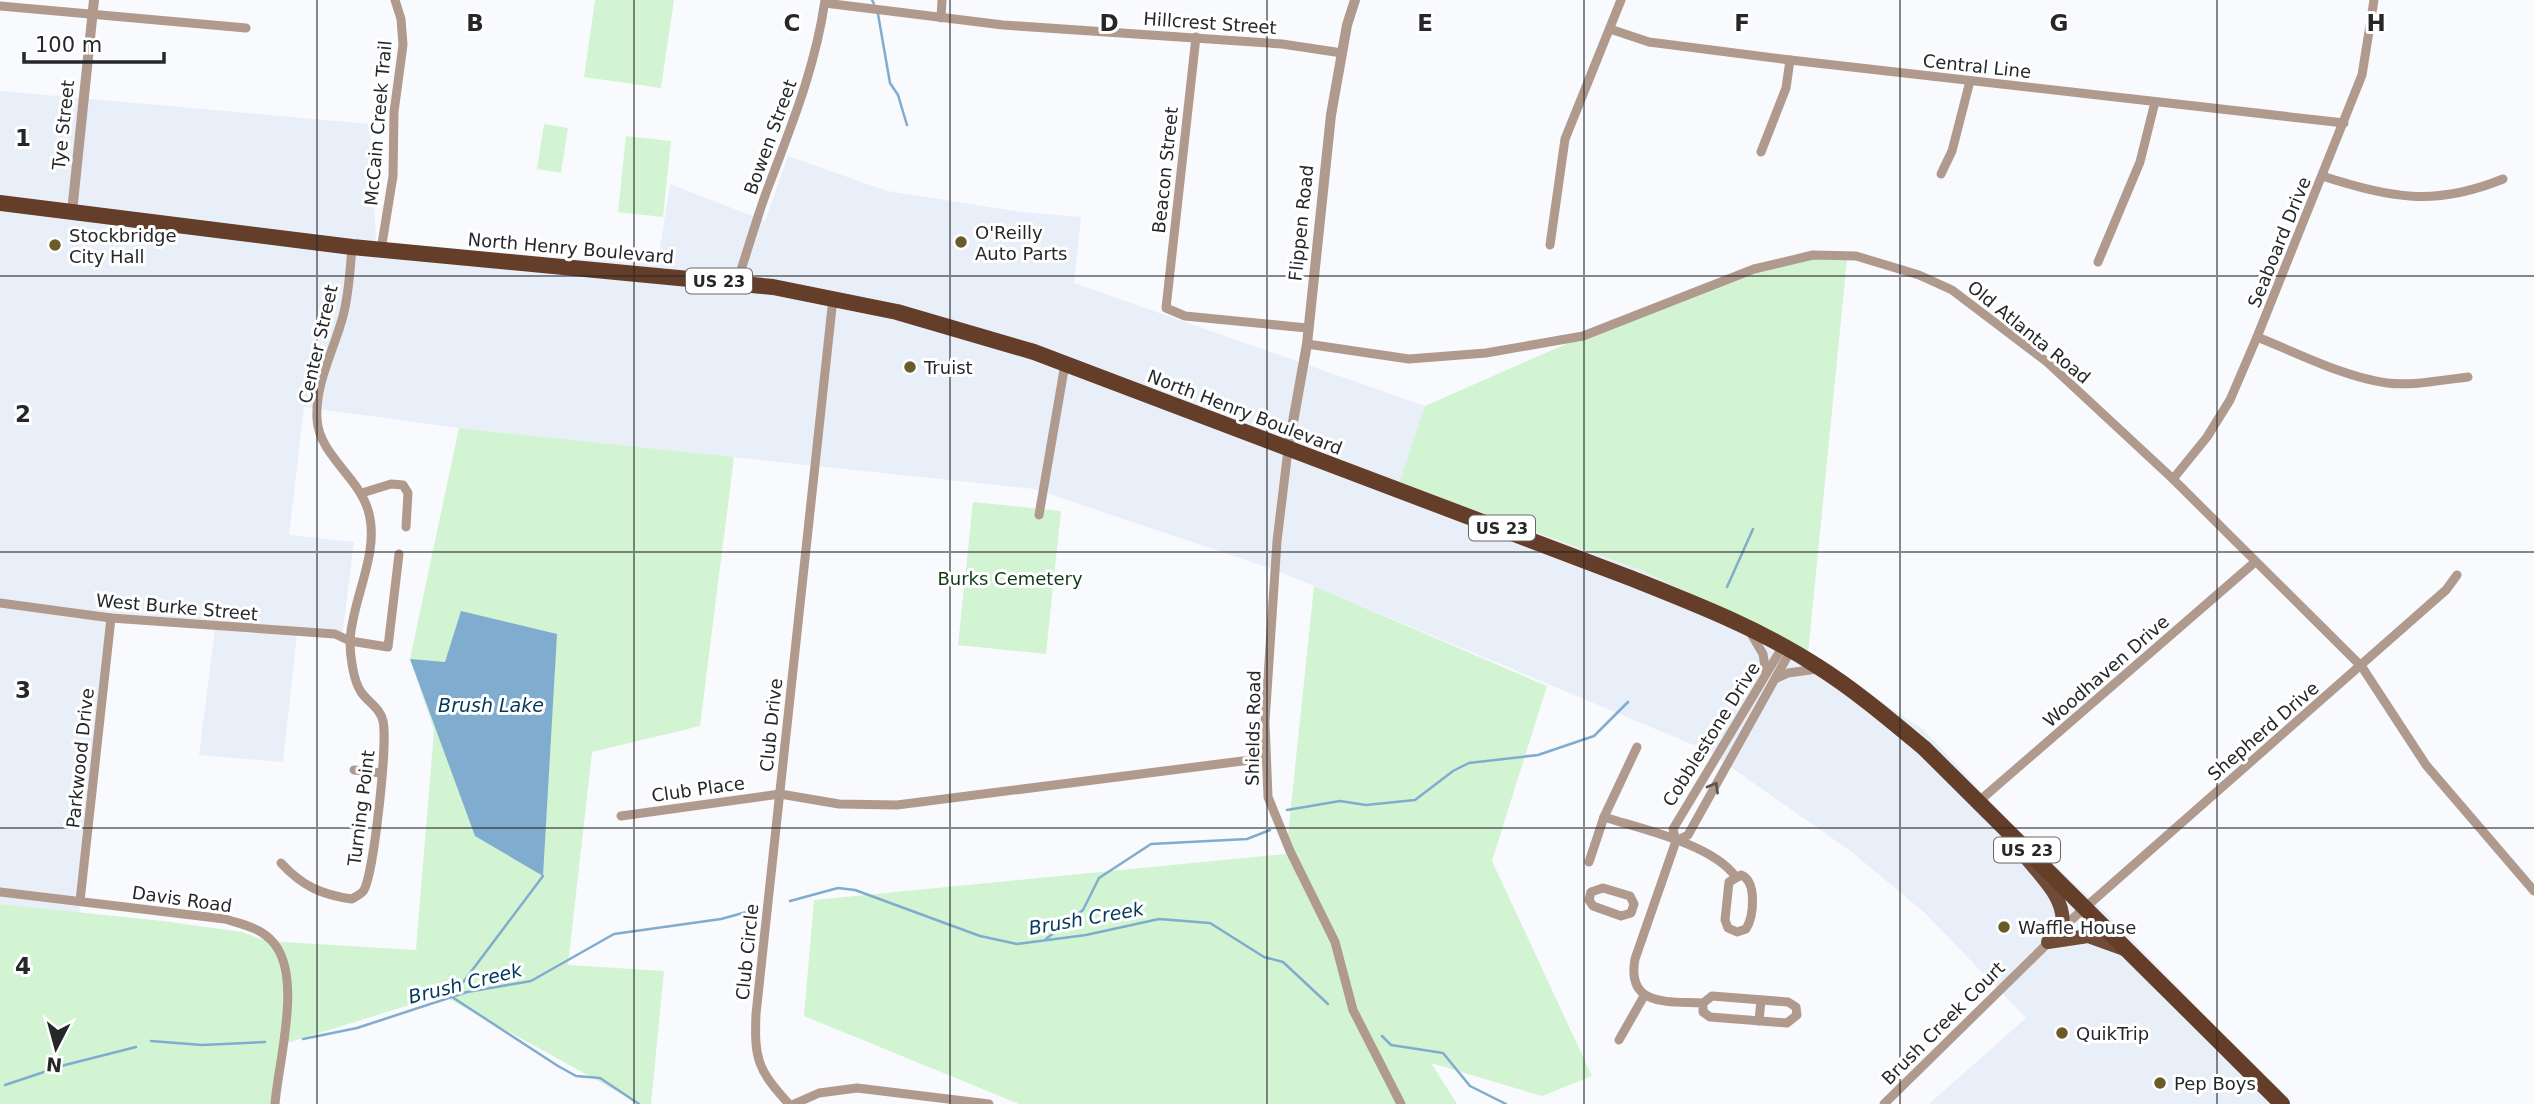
<svg xmlns="http://www.w3.org/2000/svg" width="2534" height="1104" font-family="'DejaVu Sans',sans-serif">
	<style>
		.built { fill: #e8eff9 }
		.green { fill: #d2f4d2 }
		.water { fill: #80accf }
		.lines { fill: none; stroke-linecap: round; stroke-linejoin: round }
		.stream { stroke: #80accf; stroke-width: 2.5 }
		.minor { stroke: #b09a8e; stroke-width: 9 }
		.tertiary { stroke: #b09a8e; stroke-width: 10 }
		.primary { stroke: #704b37; stroke-width: 14 }
		.trunk { stroke: #643e28; stroke-width: 16 }
		.oneway { stroke: #5d5551 }
		.grid { fill: none; stroke: #262728; stroke-width: 2; stroke-opacity: 0.55 }
		.poi-dot { fill: #695c29; stroke: #fff; stroke-width: 2.5 }
		.labels { text-anchor: middle; dominant-baseline: central; stroke-width: 6; stroke-linejoin: round; paint-order: stroke }
		.shield { fill: #fff; stroke: #676868; stroke-width: 2 }
		.shield-label { font-size: 16px; font-weight: bold; fill: #262728 }
		.street-label { font-size: 18px; fill: #262728; stroke: #fff }
		.poi-label { font-size: 18px; fill: #262728; stroke: #fff; text-anchor: start }
		.park-label { font-size: 18px; fill: #0f3a14; stroke: #fff }
		.water-label { font-size: 19px; font-style: italic; fill: #02395b; stroke: #fff }
		.grid-label { font-size: 23px; text-anchor: middle; font-weight: bold; fill: #262728; stroke: #fff; stroke-width: 6; stroke-linejoin: round; paint-order: stroke }
	</style>
	<rect width="100%" height="100%" fill="#f8fafe"/>
	<path class="built" d="M 0,91 L 370,124 L 376,242 L 571,259 L 658,262 L 670,184 L 765,221 L 788,156 L 887,191 L 1021,212 L 1081,217 L 1074,283 L 1425,406 L 1400,484 L 1643,571 L 1791,642 L 1924,730 L 2014,827 L 2108,915 L 2291,1104 L 1929,1104 L 2026,1018 L 1925,913 L 1853,853 L 1708,751 L 1273,569 L 1034,489 L 459,428 L 304,407 L 289,535 L 354,542 L 342,637 L 297,633 L 283,762 L 199,755 L 215,629 L 109,617 L 79,913 L 0,904 Z"/>
	<g class="green">
		<path d="M 595,0 L 674,0 L 661,88 L 584,77 Z"/>
		<path d="M 544,124 L 568,128 L 561,173 L 537,169 Z"/>
		<path d="M 626,136 L 671,141 L 663,217 L 618,212 Z"/>
		<path d="M 1787,258 L 1847,260 L 1808,653 L 1791,642 L 1643,571 L 1399,483 L 1425,406 L 1698,286 Z"/>
		<path d="M 459,428 L 734,457 L 700,726 L 592,752 L 568,965 L 664,971 L 651,1104 L 640,1104 L 442,995 L 287,1043 L 292,993 L 280,970 L 288,997 L 275,1104 L 0,1104 L 0,904 L 162,921 L 242,932 L 266,941 L 416,950 L 434,730 L 410,659 Z"/>
		<path d="M 973,502 L 1061,511 L 1046,654 L 958,645 Z"/>
		<path d="M 1314,586 L 1547,686 L 1492,861 L 1592,1076 L 1542,1096 L 1431,1063 L 1457,1104 L 1019,1104 L 804,1016 L 814,900 L 1286,854 Z"/>
	</g>
	<path class="water" d="M 461,611 L 557,634 L 543,876 L 475,836 L 410,659 L 445,662 Z"/>
	<g class="lines">
		<g class="stream">
			<path d="M 872,0 L 874,4"/>
			<path d="M 878,14 L 890,83 L 898,95 L 907,125"/>
			<path d="M 1727,587 L 1753,529"/>
			<path d="M 1287,810 L 1340,801 L 1366,805 L 1415,800 L 1453,771 L 1469,763 L 1538,755 L 1594,736 L 1628,702"/>
			<path d="M 790,901 L 838,888 L 855,890 L 980,936 L 1017,944 L 1086,935 L 1159,919 L 1210,923 L 1264,957 L 1283,962 L 1328,1004"/>
			<path d="M 1046,939 L 1083,910 L 1099,878 L 1151,844 L 1247,839 L 1270,830"/>
			<path d="M 452,997 L 558,1066 L 576,1076 L 600,1078 L 639,1104"/>
			<path d="M 452,997 L 543,876"/>
			<path d="M 1382,1036 L 1391,1045 L 1443,1053 L 1470,1086 L 1506,1104"/>
			<path d="M 303,1039 L 357,1028 L 467,992 L 531,981 L 614,934 L 721,919 L 750,911"/>
			<path d="M 151,1041 L 202,1045 L 265,1042"/>
			<path d="M 5,1085 L 65,1065 L 136,1047"/>
		</g>
		<g class="minor">
			<path d="M 825,3 L 1003,25 L 1282,44 L 1342,53"/>
			<path d="M 0,6 L 246,28"/>
			<path d="M 941,18 L 942,0"/>
			<path d="M 1610,29 L 1649,42 L 1790,60 L 2344,123"/>
			<path d="M 1196,37 L 1166,308 L 1185,316 L 1307,328"/>
			<path d="M 1761,152 L 1786,88 L 1790,60"/>
			<path d="M 1941,174 L 1952,151 L 1970,81"/>
			<path d="M 2322,176 C 2392,198 2434,207 2503,179"/>
			<path d="M 1550,245 L 1565,139 L 1621,0"/>
			<path d="M 381,250 L 393,176 L 394,112 L 403,45 L 401,19 L 395,0"/>
			<path d="M 2098,262 L 2140,162 L 2155,102"/>
			<path d="M 737,282 C 748,250 757,216 769,185 C 792,124 816,65 825,0"/>
			<path d="M 2257,337 C 2298,353 2343,377 2387,383 C 2413,386 2442,380 2468,377"/>
			<path d="M 1307,344 L 1409,359 L 1486,353 L 1583,336 L 1754,269 L 1813,255 L 1856,256 L 1919,275 L 1952,290 L 2047,362 L 2173,479 L 2362,667 L 2426,765 L 2534,891"/>
			<path d="M 1288,450 L 1277,541 L 1265,722 L 1268,797 L 1290,851 L 1335,942 L 1353,1010 L 1401,1104"/>
			<path d="M 2173,479 L 2207,437 L 2230,400 L 2257,337 L 2362,75 L 2374,0"/>
			<path d="M 362,493 L 391,484 L 403,485 L 408,493 L 406,527"/>
			<path d="M 1039,515 L 1065,364"/>
			<path d="M 0,603 L 111,618 L 335,634 L 350,641 L 388,647 L 399,554"/>
			<path d="M 1750,632 L 1763,654 L 1766,673"/>
			<path d="M 1775,679 L 1788,673 L 1817,669"/>
			<path d="M 354,770 L 381,773"/>
			<path d="M 1978,802 L 2255,562"/>
			<path d="M 621,816 L 780,794 L 839,804 L 897,805 L 1266,758"/>
			<path d="M 1604,817 C 1641,829 1712,844 1735,876"/>
			<path d="M 1676,841 L 1688,835 L 1791,650"/>
			<path d="M 1589,862 L 1604,817 L 1637,747"/>
			<path d="M 281,863 C 302,886 322,895 352,899 C 356,896 362,894 364,890 C 374,872 388,742 383,721 C 380,708 369,703 361,692 C 353,680 350,655 350,641 C 352,598 381,552 368,510 C 358,476 319,455 317,419 C 315,383 334,350 343,316 C 349,294 350,270 352,247"/>
			<path d="M 1741,875 C 1757,881 1754,916 1746,929 L 1737,932 L 1728,928 L 1725,920 L 1729,882 Z"/>
			<path d="M 1603,888 L 1630,896 L 1634,904 L 1631,913 L 1621,916 L 1593,906 L 1589,900 L 1591,892 Z"/>
			<path d="M 0,892 L 225,919 C 241,924 258,927 270,939 C 305,971 278,1062 275,1104"/>
			<path d="M 80,901 L 111,618"/>
			<path d="M 2062,928 L 2446,590 L 2457,575"/>
			<path d="M 1703,1003 L 1703,1012 L 1710,1017 L 1787,1023 L 1797,1015 L 1796,1007 L 1788,1002 L 1712,996 L 1703,1003 C 1670,1001 1626,1008 1635,959 L 1676,841 L 1673,829 L 1783,646"/>
			<path d="M 1759,1021 L 1761,1000"/>
			<path d="M 1619,1040 L 1644,996"/>
			<path d="M 789,1104 C 758,1070 754,1060 756,1014 L 833,298"/>
			<path d="M 794,1104 L 819,1093 L 857,1088 L 989,1104"/>
			<path d="M 1884,1104 L 2050,941"/>
		</g>
		<g class="tertiary">
			<path d="M 72,212 L 94,0"/>
			<path d="M 1288,450 L 1307,344 L 1331,115 L 1347,25 L 1355,0"/>
		</g>
		<g class="primary">
			<path d="M 2027,859 C 2043,879 2067,900 2062,928"/>
			<path d="M 2048,942 L 2088,936 L 2124,949"/>
		</g>
		<path class="trunk" d="M 0,203 L 352,247 L 773,287 L 897,312 L 1034,352 L 1633,579 C 1696,604 1760,629 1817,666 C 1855,690 1889,719 1924,748 L 2282,1104"/>
	</g>
	<defs><path id="oneway-chevron" d="M-2-3.5L2.5 0L-2 3.5" fill="none" stroke-width="1.6" stroke-linecap="round" stroke-linejoin="round" transform="scale(1.75)"/></defs>
	<use class="oneway" href="#oneway-chevron" transform="translate(1714 787) rotate(-60)"/>
	<path class="grid" d="M 317,0 L 317,1104M 634,0 L 634,1104M 950,0 L 950,1104M 1267,0 L 1267,1104M 1584,0 L 1584,1104M 1900,0 L 1900,1104M 2217,0 L 2217,1104M 0,276 L 2534,276M 0,552 L 2534,552M 0,828 L 2534,828"/>
	<g class="poi-dot">
		<circle cx="961" cy="242" r="7"/>
		<circle cx="55" cy="245" r="7"/>
		<circle cx="910" cy="367" r="7"/>
		<circle cx="2004" cy="927" r="7"/>
		<circle cx="2062" cy="1033" r="7"/>
		<circle cx="2160" cy="1083" r="7"/>
	</g>
	<g class="labels">
		<g class="shield">
			<rect x="686" y="268.5" width="66" height="25" rx="5"/>
			<rect x="1469" y="515.5" width="66" height="25" rx="5"/>
			<rect x="1994" y="837.5" width="66" height="25" rx="5"/>
		</g>
		<g class="shield-label">
			<text x="719" y="281">US 23</text>
			<text x="1502" y="528">US 23</text>
			<text x="2027" y="850">US 23</text>
		</g>
		<g class="street-label">
			<text transform="translate(1210 23) rotate(4)">Hillcrest Street</text>
			<text transform="translate(1977 66) rotate(6)">Central Line</text>
			<text transform="translate(378 123) rotate(-85)">McCain Creek Trail</text>
			<text transform="translate(63 125) rotate(-84)">Tye Street</text>
			<text transform="translate(770 137) rotate(-70)">Bowen Street</text>
			<text transform="translate(1165 170) rotate(-84)">Beacon Street</text>
			<text transform="translate(1301 223) rotate(-84)">Flippen Road</text>
			<text transform="translate(2279 242) rotate(-68)">Seaboard Drive</text>
			<text transform="translate(571 248) rotate(5)">North Henry Boulevard</text>
			<text transform="translate(2029 332) rotate(39)">Old Atlanta Road</text>
			<text transform="translate(318 344) rotate(-77)">Center Street</text>
			<text transform="translate(1245 412) rotate(21)">North Henry Boulevard</text>
			<text transform="translate(177 607) rotate(5)">West Burke Street</text>
			<text transform="translate(2106 671) rotate(-41)">Woodhaven Drive</text>
			<text transform="translate(771 725) rotate(-84)">Club Drive</text>
			<text transform="translate(1253 728) rotate(-89)">Shields Road</text>
			<text transform="translate(2263 731) rotate(-41)">Shepherd Drive</text>
			<text transform="translate(1711 734) rotate(-58)">Cobblestone Drive</text>
			<text transform="translate(80 758) rotate(-84)">Parkwood Drive</text>
			<text transform="translate(698 789) rotate(-8)">Club Place</text>
			<text transform="translate(361 808) rotate(-83)">Turning Point</text>
			<text transform="translate(182 899) rotate(8)">Davis Road</text>
			<text transform="translate(747 952) rotate(-84)">Club Circle</text>
			<text transform="translate(1943 1023) rotate(-45)">Brush Creek Court</text>
		</g>
		<g class="poi-label">
			<text x="975" y="232">O'Reilly<tspan x="975" dy="21">Auto Parts</tspan></text>
			<text x="69" y="235">Stockbridge<tspan x="69" dy="21">City Hall</tspan></text>
			<text x="924" y="367">Truist</text>
			<text x="2018" y="927">Waffle House</text>
			<text x="2076" y="1033">QuikTrip</text>
			<text x="2174" y="1083">Pep Boys</text>
		</g>
		<g class="park-label">
			<text x="1010" y="578">Burks Cemetery</text>
		</g>
		<g class="water-label">
			<text x="491" y="705">Brush Lake</text>
			<text transform="translate(1086 918) rotate(-10)">Brush Creek</text>
			<text transform="translate(465 983) rotate(-14)">Brush Creek</text>
		</g>
	</g>
	<g class="grid-label">
		<text x="475" y="31">B</text>
		<text x="792" y="31">C</text>
		<text x="1109" y="31">D</text>
		<text x="1425" y="31">E</text>
		<text x="1742" y="31">F</text>
		<text x="2059" y="31">G</text>
		<text x="2376" y="31">H</text>
		<text x="23" y="146">1</text>
		<text x="23" y="422">2</text>
		<text x="23" y="698">3</text>
		<text x="23" y="974">4</text>
	</g>
	<g transform="translate(56 1048) rotate(186)" stroke="#ffffff" stroke-width="5" paint-order="stroke">
	<path d="M0-5L12 26L0 18L-12 26Z" fill="#262728"/>
	<text y="-10" font-size="19" font-weight="bold" text-anchor="middle" fill="#262728">N</text>
	</g>
	<path d="M24 52v10h140v-10" fill="none" stroke="#262728" stroke-width="3.5"/>
	<text x="35" y="52" font-size="21" fill="#262728" stroke="#ffffff" stroke-width="5" paint-order="stroke">100 m</text>
</svg>
